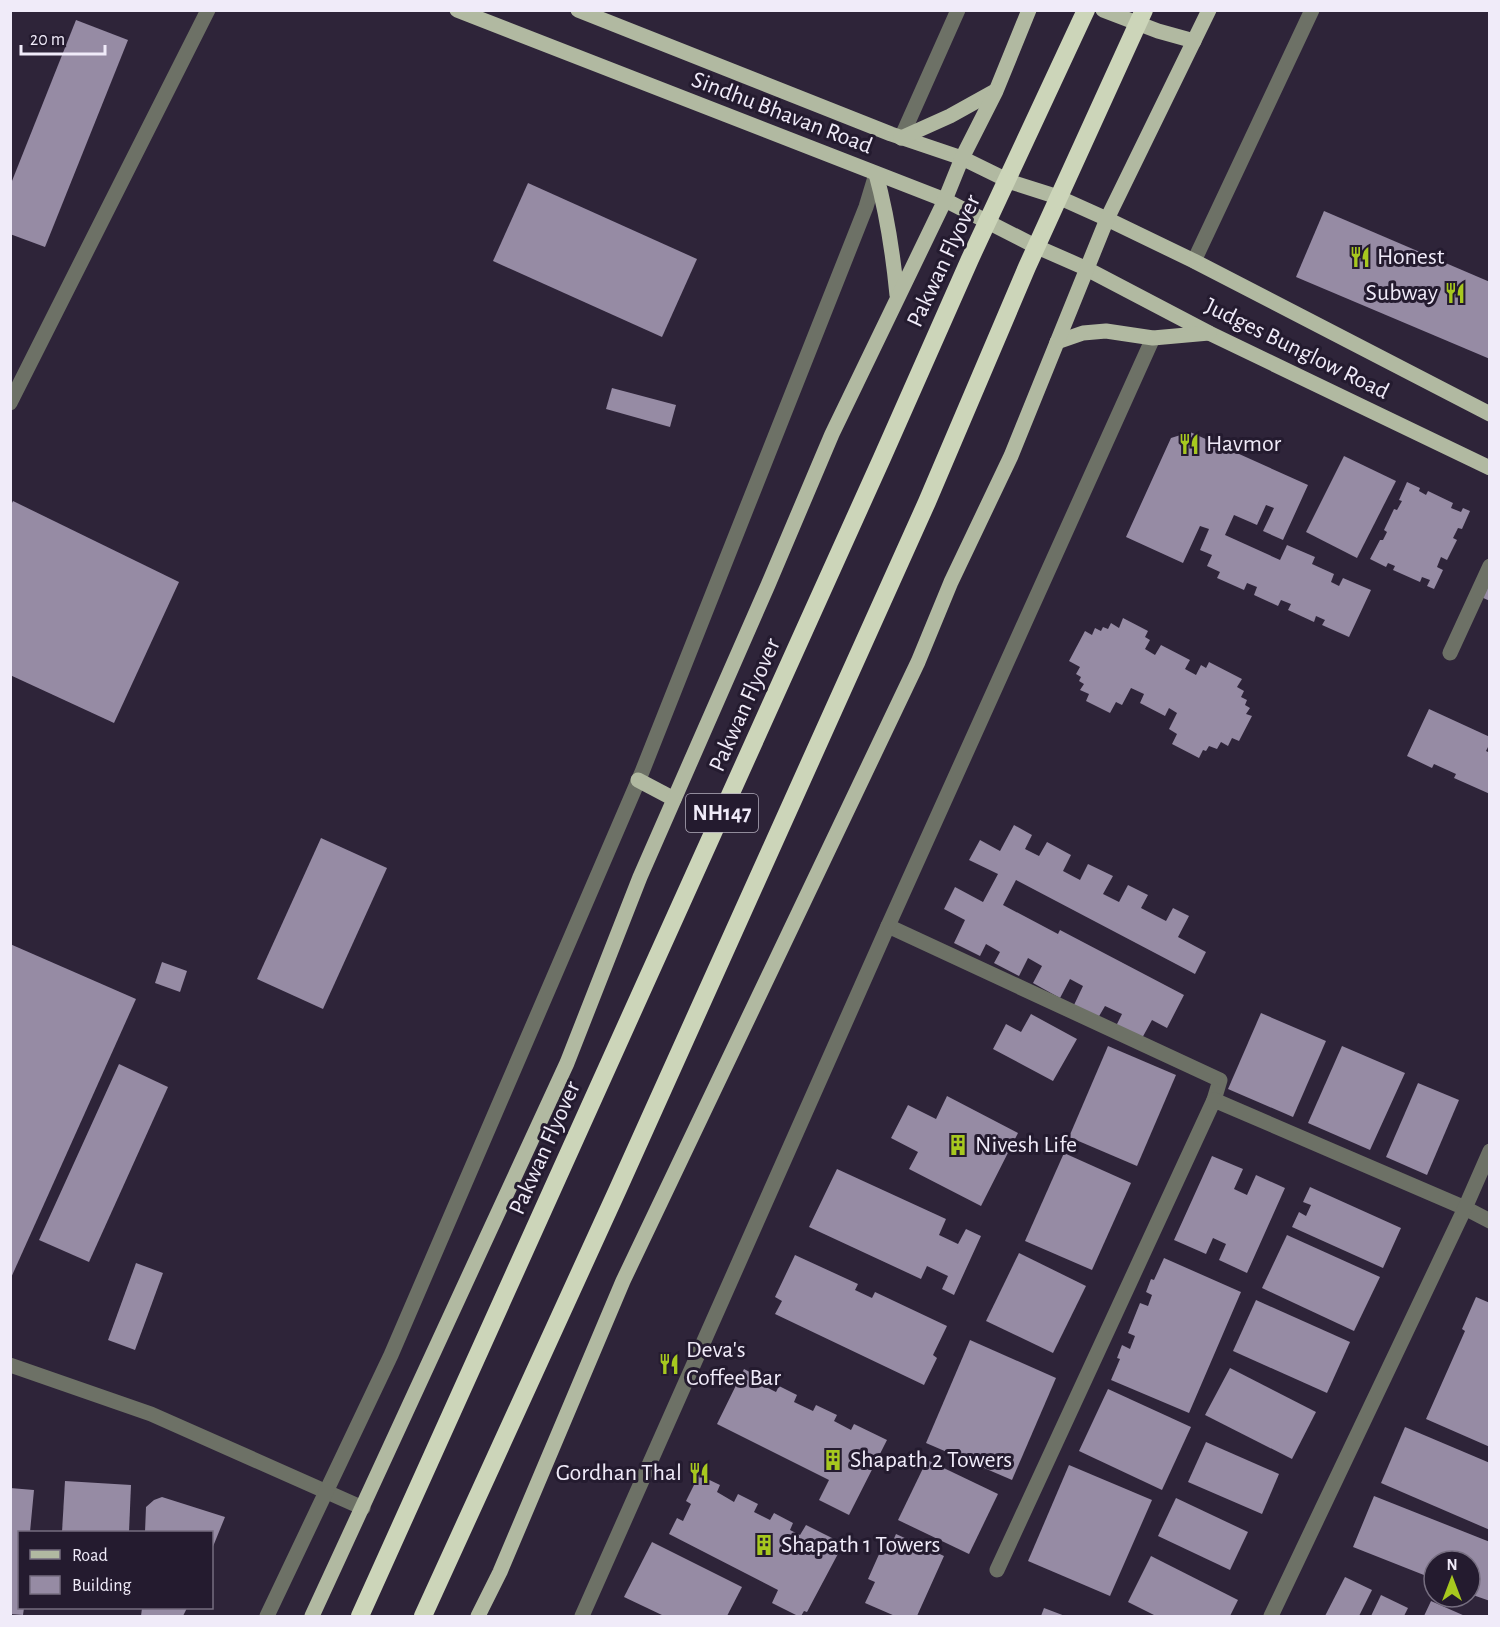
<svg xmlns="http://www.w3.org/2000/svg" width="1500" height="1627" font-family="'Alegreya Sans',sans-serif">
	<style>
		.building { fill: #968ba4 }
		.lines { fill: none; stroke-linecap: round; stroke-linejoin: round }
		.minor { stroke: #6d7166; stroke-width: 15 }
		.major { stroke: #b1b9a1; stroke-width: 15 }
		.highway { stroke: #ccd5b9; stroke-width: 18 }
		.labels { text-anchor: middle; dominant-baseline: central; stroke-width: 6; stroke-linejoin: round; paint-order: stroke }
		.shield { fill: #241b2f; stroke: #b3adbc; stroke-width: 1.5 }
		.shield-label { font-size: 22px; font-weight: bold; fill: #f0ebf9 }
		.street-label { font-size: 24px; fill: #f0ebf9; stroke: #241b2f }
		.poi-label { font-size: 24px; fill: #f0ebf9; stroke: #241b2f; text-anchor: start }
	</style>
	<rect width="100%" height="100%" fill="#2e2439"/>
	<g class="building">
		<path d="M 76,20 L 128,40 L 45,247 L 10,234 L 10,186 Z"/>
		<path d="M 528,183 L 697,259 L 662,337 L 493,261 Z"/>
		<path d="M 1324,211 L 1490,282 L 1490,359 L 1296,277 Z"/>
		<path d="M 612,388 L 676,405 L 670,427 L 606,409 Z"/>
		<path d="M 1190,432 L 1308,485 L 1283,540 L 1263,531 L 1274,508 L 1266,505 L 1257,525 L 1234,515 L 1225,535 L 1280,560 L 1287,545 L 1315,557 L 1312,564 L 1334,574 L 1331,582 L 1339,586 L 1343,578 L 1371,590 L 1349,637 L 1322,625 L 1325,620 L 1316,616 L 1314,622 L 1288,610 L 1291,604 L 1281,600 L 1278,606 L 1254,595 L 1257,587 L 1247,583 L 1244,590 L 1217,578 L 1220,572 L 1207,566 L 1212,555 L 1200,550 L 1209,529 L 1200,526 L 1183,563 L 1126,537 L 1171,438 Z"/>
		<path d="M 1344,456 L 1396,481 L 1357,558 L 1306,532 Z"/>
		<path d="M 1407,482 L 1420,488 L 1419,491 L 1426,495 L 1428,491 L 1453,503 L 1451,508 L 1461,512 L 1463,508 L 1470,511 L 1462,529 L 1458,528 L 1453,538 L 1457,540 L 1447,560 L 1441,557 L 1437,567 L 1443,570 L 1434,589 L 1427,586 L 1430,580 L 1422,577 L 1420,582 L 1393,570 L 1395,566 L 1388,563 L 1386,567 L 1370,559 L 1380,540 L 1383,540 L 1387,532 L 1384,530 L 1394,509 L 1397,510 L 1402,501 L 1399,500 Z"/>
		<path d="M 13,501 L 179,582 L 114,723 L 10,675 L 10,507 Z"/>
		<path d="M 1490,580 L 1490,601 L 1481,597 Z"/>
		<path d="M 1123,618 L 1148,631 L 1145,637 L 1150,640 L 1145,649 L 1155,655 L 1161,645 L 1190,660 L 1185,669 L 1196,675 L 1201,665 L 1206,668 L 1209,662 L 1242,679 L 1237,687 L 1244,691 L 1241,697 L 1247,700 L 1245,705 L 1250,708 L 1246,714 L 1252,716 L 1239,741 L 1232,738 L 1228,746 L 1221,742 L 1217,749 L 1209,746 L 1206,751 L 1203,750 L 1199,758 L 1172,744 L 1177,734 L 1169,729 L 1177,713 L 1169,708 L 1165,716 L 1140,703 L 1144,694 L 1131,688 L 1122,705 L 1116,702 L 1110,713 L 1086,701 L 1089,694 L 1080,690 L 1084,684 L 1079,681 L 1081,677 L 1076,674 L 1080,667 L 1069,661 L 1085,631 L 1092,635 L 1095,628 L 1101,631 L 1103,627 L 1108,629 L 1111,623 L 1119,628 Z"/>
		<path d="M 1429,709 L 1490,737 L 1490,743 L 1486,751 L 1490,753 L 1490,794 L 1454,778 L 1456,774 L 1434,764 L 1432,768 L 1407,756 Z"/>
		<path d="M 1014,825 L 1032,835 L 1025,849 L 1039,856 L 1047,842 L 1071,855 L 1063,871 L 1080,880 L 1088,864 L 1113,876 L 1103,894 L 1119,902 L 1128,885 L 1148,895 L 1141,908 L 1166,921 L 1173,908 L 1189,916 L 1178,937 L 1206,952 L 1195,974 L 1016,880 L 1003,905 L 1058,934 L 1060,930 L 1184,995 L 1167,1028 L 1152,1020 L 1141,1040 L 1116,1026 L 1122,1014 L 1105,1006 L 1098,1018 L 1074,1005 L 1083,986 L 1070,979 L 1060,998 L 1033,983 L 1042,966 L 1028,958 L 1019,976 L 994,963 L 1000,952 L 986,944 L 980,956 L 954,943 L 965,920 L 944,909 L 955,887 L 983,902 L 998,874 L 969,860 L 980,840 L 1000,851 Z"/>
		<path d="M 321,838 L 387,868 L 323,1009 L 257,979 Z"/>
		<path d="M 10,944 L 136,999 L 10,1280 Z"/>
		<path d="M 162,962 L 187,971 L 180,992 L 155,983 Z"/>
		<path d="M 1261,1013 L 1326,1041 L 1293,1117 L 1228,1089 Z"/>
		<path d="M 1031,1014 L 1077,1039 L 1053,1081 L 993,1049 L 1006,1024 L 1021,1032 Z"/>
		<path d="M 1108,1046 L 1176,1075 L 1137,1166 L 1069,1137 Z"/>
		<path d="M 1342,1046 L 1405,1073 L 1370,1150 L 1308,1123 Z"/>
		<path d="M 119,1064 L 168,1087 L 89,1262 L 39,1240 Z"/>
		<path d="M 1418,1083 L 1459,1100 L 1427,1175 L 1386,1157 Z"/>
		<path d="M 947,1096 L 1018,1133 L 981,1206 L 909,1169 L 918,1152 L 891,1138 L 908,1105 L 936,1119 Z"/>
		<path d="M 1064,1153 L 1131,1183 L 1092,1270 L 1025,1241 Z"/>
		<path d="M 1212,1156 L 1243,1169 L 1234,1189 L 1247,1195 L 1256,1175 L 1285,1188 L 1247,1273 L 1219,1260 L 1226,1244 L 1213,1238 L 1206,1254 L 1174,1240 Z"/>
		<path d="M 837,1169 L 946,1219 L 939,1235 L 958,1244 L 966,1229 L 981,1236 L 954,1295 L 942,1289 L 948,1276 L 927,1266 L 921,1279 L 809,1227 Z"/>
		<path d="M 1310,1187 L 1401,1228 L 1383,1268 L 1292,1227 L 1299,1212 L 1306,1216 L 1311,1205 L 1303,1202 Z"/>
		<path d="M 1287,1235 L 1380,1277 L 1354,1331 L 1262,1288 Z"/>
		<path d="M 1019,1253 L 1086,1286 L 1053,1353 L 986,1321 Z"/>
		<path d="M 795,1255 L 858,1284 L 855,1290 L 872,1298 L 875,1292 L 947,1326 L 933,1355 L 937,1358 L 924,1385 L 775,1314 L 782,1301 L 775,1297 Z"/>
		<path d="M 1164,1258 L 1241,1292 L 1189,1413 L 1111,1380 L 1120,1359 L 1117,1358 L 1122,1345 L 1130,1349 L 1135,1336 L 1128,1333 L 1140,1303 L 1148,1306 L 1152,1295 L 1146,1292 L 1151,1279 L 1154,1280 Z"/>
		<path d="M 136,1263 L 163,1273 L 135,1350 L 108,1340 Z"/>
		<path d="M 1476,1297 L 1490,1303 L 1490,1447 L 1426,1419 L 1465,1331 L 1462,1329 Z"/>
		<path d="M 1256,1300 L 1350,1342 L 1327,1393 L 1233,1351 Z"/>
		<path d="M 970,1340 L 1056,1378 L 1012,1480 L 926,1443 Z"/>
		<path d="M 1230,1368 L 1316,1412 L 1292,1459 L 1205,1415 Z"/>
		<path d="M 744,1369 L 763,1379 L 760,1384 L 776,1392 L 779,1386 L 797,1395 L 794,1402 L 813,1411 L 816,1405 L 837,1415 L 834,1421 L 851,1430 L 854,1424 L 887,1440 L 849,1515 L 819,1500 L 829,1480 L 717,1424 Z"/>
		<path d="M 1108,1389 L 1191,1427 L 1162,1490 L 1079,1451 Z"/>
		<path d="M 1405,1427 L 1490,1463 L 1490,1530 L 1381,1483 Z"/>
		<path d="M 1206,1442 L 1279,1474 L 1262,1514 L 1188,1482 Z"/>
		<path d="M 927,1460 L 998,1494 L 969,1554 L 898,1520 Z"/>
		<path d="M 1069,1465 L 1152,1500 L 1110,1596 L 1028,1561 Z"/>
		<path d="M 699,1475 L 720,1485 L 717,1492 L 734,1502 L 738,1494 L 758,1504 L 754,1512 L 770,1520 L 774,1513 L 793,1523 L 790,1530 L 800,1535 L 806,1525 L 840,1542 L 836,1549 L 840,1550 L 807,1612 L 804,1611 L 801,1616 L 798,1616 L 772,1603 L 778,1590 L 669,1534 L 677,1518 L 683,1521 L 691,1504 L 686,1501 Z"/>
		<path d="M 65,1481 L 131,1485 L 129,1532 L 62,1532 Z"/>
		<path d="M 10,1488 L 34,1490 L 30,1532 L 20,1532 L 20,1608 L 24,1608 L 23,1615 L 10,1614 Z"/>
		<path d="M 1374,1496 L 1490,1542 L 1490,1601 L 1470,1594 L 1470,1561 L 1434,1561 L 1434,1579 L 1353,1547 Z"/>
		<path d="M 162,1497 L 225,1517 L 212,1549 L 212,1532 L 145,1532 L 146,1507 L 154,1500 Z"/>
		<path d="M 1176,1498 L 1248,1532 L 1230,1570 L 1158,1536 Z"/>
		<path d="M 896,1534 L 944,1556 L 917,1616 L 895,1616 L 865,1603 L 875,1582 L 868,1579 L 880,1552 L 887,1554 Z"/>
		<path d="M 652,1542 L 742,1587 L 727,1616 L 664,1616 L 624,1597 Z"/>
		<path d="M 1151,1556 L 1238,1600 L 1230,1616 L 1156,1616 L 1128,1602 Z"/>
		<path d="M 1345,1577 L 1372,1590 L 1359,1616 L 1325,1616 Z"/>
		<path d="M 1381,1595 L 1408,1608 L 1404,1616 L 1371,1616 Z"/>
		<path d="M 1431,1601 L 1465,1616 L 1424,1616 Z"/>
		<path d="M 142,1608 L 187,1608 L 183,1616 L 141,1616 Z"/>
		<path d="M 1044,1608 L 1065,1616 L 1041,1616 Z"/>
	</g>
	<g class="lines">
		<g class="minor">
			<path d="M 901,138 L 958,10"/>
			<path d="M 1194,261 L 1312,10"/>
			<path d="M 10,403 L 208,10"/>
			<path d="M 1450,653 L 1490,566"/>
			<path d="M 888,926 L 1220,1080 L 1214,1100"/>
			<path d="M 10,1365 L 151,1414 L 363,1508"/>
			<path d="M 997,1570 L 1214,1100 L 1465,1208 L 1490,1221"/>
			<path d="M 267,1616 L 391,1355 L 642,772 L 866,207 L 876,174"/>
			<path d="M 582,1616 L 888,926 L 1153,338"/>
			<path d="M 1271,1616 L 1465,1208 L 1490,1151"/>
		</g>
		<g class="major">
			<path d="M 457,10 L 945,200 L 1035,246 L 1085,268 L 1209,333 L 1490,468"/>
			<path d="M 578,10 L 891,134 L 962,158 L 1011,182 L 1058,197 L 1107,219 L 1194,261 L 1490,414"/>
			<path d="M 1103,10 L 1158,31 L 1194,41"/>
			<path d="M 901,138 L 950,116 L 995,91"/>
			<path d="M 876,174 C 887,214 893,254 897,295"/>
			<path d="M 1057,342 L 1083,333 L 1106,331 L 1153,338 L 1209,333"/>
			<path d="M 638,780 L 674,799"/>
			<path d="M 312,1616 L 567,1063 L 640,877 L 768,585 L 832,434 L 945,200 L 962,158 L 996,91 L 1029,10"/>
			<path d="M 478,1616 L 500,1572 L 623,1281 L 918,662 L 951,582 L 1011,456 L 1107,219 L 1209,10"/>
		</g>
		<g class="highway">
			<path d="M 360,1616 L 882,458 L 970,259 L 1086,10"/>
			<path d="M 423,1616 L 618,1189 L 927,502 L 1027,267 L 1144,10"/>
		</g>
	</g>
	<defs>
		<symbol id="restaurant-bare" viewBox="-9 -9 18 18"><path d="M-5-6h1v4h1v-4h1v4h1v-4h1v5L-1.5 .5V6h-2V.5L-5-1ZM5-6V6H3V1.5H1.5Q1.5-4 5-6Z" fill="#a7c81f" stroke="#241b2f" stroke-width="2.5" paint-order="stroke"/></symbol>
		<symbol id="building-bare" viewBox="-9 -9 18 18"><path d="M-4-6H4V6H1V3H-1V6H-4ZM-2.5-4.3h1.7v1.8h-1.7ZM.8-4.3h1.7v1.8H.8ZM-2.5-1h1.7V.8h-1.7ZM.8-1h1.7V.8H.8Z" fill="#a7c81f" stroke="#241b2f" stroke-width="2.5" paint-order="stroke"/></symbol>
	</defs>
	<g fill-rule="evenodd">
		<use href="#restaurant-bare" x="1345" y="242" width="30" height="30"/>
		<use href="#restaurant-bare" x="1440" y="278" width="30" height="30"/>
		<use href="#restaurant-bare" x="1174" y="429" width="30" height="30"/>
		<use href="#building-bare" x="943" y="1130" width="30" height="30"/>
		<use href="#restaurant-bare" x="654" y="1349" width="30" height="30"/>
		<use href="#building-bare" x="818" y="1445" width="30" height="30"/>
		<use href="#restaurant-bare" x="684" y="1458" width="30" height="30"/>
		<use href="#building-bare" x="749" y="1530" width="30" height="30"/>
	</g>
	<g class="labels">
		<rect class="shield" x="686" y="794" width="72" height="38" rx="4.5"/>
		<g class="shield-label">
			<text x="722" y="813">NH147</text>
		</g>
		<g class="street-label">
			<text transform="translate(782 113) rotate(21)">Sindhu Bhavan Road</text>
			<text transform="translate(944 261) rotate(-65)">Pakwan Flyover</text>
			<text transform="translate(1297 349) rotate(26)">Judges Bunglow Road</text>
			<text transform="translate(745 705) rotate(-66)">Pakwan Flyover</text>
			<text transform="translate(545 1148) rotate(-66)">Pakwan Flyover</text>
		</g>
		<g class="poi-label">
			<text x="1377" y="257">Honest</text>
			<text x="1438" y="293" text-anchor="end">Subway</text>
			<text x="1206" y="444">Havmor</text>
			<text x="975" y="1145">Nivesh Life</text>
			<text x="686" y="1350">Deva's<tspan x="686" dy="28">Coffee Bar</tspan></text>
			<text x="850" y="1460">Shapath 2 Towers</text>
			<text x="682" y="1473" text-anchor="end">Gordhan Thal</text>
			<text x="781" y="1545">Shapath 1 Towers</text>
		</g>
	</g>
	<rect width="1500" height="1627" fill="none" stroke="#f0ebf9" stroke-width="24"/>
	<rect x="18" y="1531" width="195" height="78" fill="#241b2f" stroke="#766e80" stroke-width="1.5"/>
	<rect x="30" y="1550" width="30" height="9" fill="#b1b9a1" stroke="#766e80" stroke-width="1.5"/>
	<text x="72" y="1561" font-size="18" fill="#f0ebf9">Road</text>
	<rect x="30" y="1576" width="30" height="18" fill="#968ba4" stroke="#766e80" stroke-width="1.5"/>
	<text x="72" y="1591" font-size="18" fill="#f0ebf9">Building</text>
	<g transform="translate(1452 1579)"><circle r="28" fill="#241b2f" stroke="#766e80" stroke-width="1.5"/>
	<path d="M0-4.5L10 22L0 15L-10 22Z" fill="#a7c81f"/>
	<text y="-9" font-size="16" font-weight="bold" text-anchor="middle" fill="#f0ebf9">N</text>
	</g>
	<path d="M21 45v9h84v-9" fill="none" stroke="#f0ebf9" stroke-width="3"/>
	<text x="30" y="45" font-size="18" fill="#f0ebf9" stroke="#241b2f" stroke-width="4.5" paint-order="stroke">20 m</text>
</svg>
